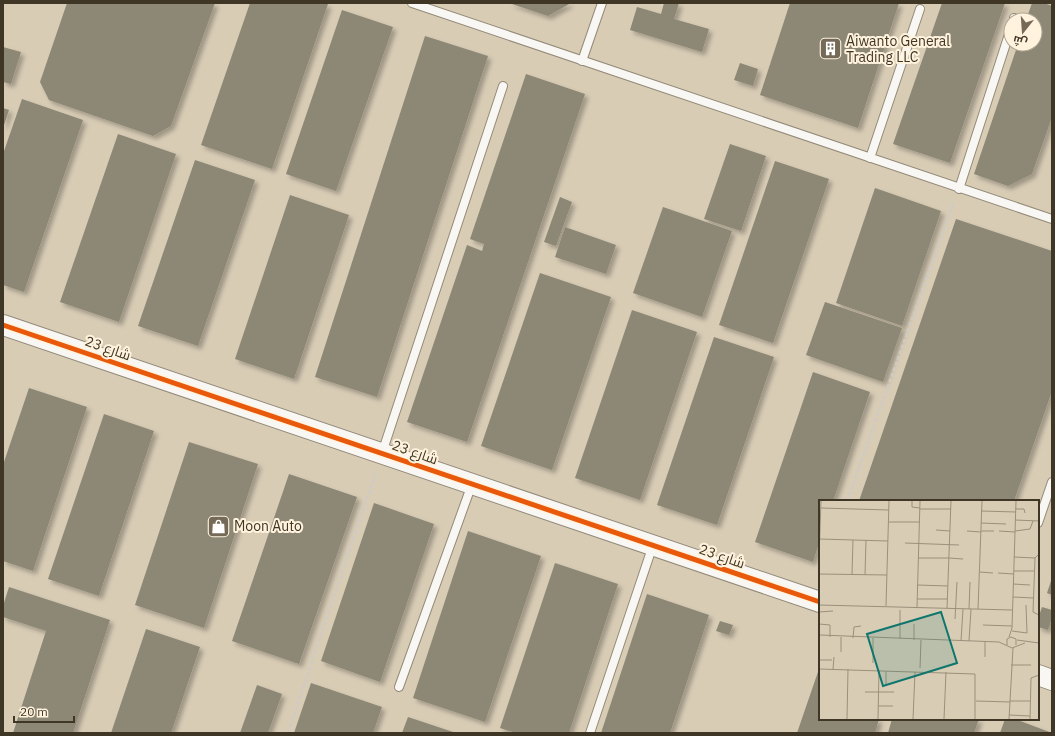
<svg xmlns="http://www.w3.org/2000/svg" width="1055" height="736" font-family="'IBM Plex Sans',Cairo,sans-serif">
	<style>
		.building { fill: #8d8774; filter: url(#shadow) }
		.lines { fill: none; stroke-linecap: round; stroke-linejoin: round }
		.service-casing { stroke: #938a78; stroke-width: 10 }
		.tertiary-casing { stroke: #938a78; stroke-width: 22 }
		.path { stroke: #cfcbc4; stroke-width: 2.5; stroke-dasharray: 4 2; stroke-linecap: butt }
		.service { stroke: #f9f7f4; stroke-width: 8 }
		.tertiary { stroke: #f9f7f4; stroke-width: 20 }
		.cycleway-casing { stroke: #fff3de; stroke-width: 8 }
		.cycleway { stroke: #e8590c; stroke-width: 5 }
		.labels { text-anchor: middle; dominant-baseline: central; stroke-width: 4; stroke-linejoin: round; paint-order: stroke }
		.poi-label { font-size: 14px; fill: #3f3625; stroke: #fff3de; text-anchor: start }
		.street-label { font-size: 14px; fill: #3f3625; stroke: #fff3de }
		.inset-road { fill: none; stroke: #9b907b; stroke-width: 1 }
		.view { fill: #0f766e; fill-opacity: 0.15; stroke: #0f766e; stroke-width: 2 }
		.inset-edge { fill: none; stroke: #3f3625; stroke-width: 2 }
	</style>
	<defs>
		<filter id="shadow"><feDropShadow dx="3.5" dy="3.5" stdDeviation="2" flood-color="#0004"/></filter>
	</defs>
	<rect width="100%" height="100%" fill="#d8ccb5"/>
	<g class="building">
		<path d="M 67,3 L 215,3 L 171,126 L 153,136 L 49,100 L 40,82 Z"/>
		<path d="M 250,3 L 328,4 L 272,169 L 201,145 Z"/>
		<path d="M 509,3 L 571,3 L 548,16 Z"/>
		<path d="M 664,3 L 679,3 L 674,19 L 709,29 L 702,52 L 630,30 L 637,7 L 661,14 Z"/>
		<path d="M 790,3 L 899,3 L 858,128 L 760,95 Z"/>
		<path d="M 942,3 L 1005,3 L 950,163 L 893,144 Z"/>
		<path d="M 1032,3 L 1044,3 L 1052,6 L 1052,117 L 1032,174 L 1008,186 L 974,174 L 1018,44 L 1035,44 L 1035,20 L 1026,20 Z"/>
		<path d="M 342,10 L 393,27 L 336,191 L 286,174 Z"/>
		<path d="M 425,36 L 488,56 L 377,397 L 315,377 Z"/>
		<path d="M 3,47 L 21,52 L 11,84 L 3,82 Z"/>
		<path d="M 740,63 L 758,69 L 753,86 L 734,80 Z"/>
		<path d="M 526,74 L 585,94 L 467,442 L 407,422 L 467,245 L 482,251 L 484,244 L 470,239 Z"/>
		<path d="M 22,99 L 83,120 L 24,292 L 3,285 L 3,154 Z"/>
		<path d="M 3,108 L 9,110 L 3,128 Z"/>
		<path d="M 118,134 L 176,154 L 119,322 L 60,302 Z"/>
		<path d="M 730,144 L 766,156 L 741,231 L 704,219 Z"/>
		<path d="M 195,160 L 255,180 L 198,346 L 138,326 Z"/>
		<path d="M 775,161 L 829,179 L 773,343 L 719,325 Z"/>
		<path d="M 875,188 L 941,211 L 902,326 L 836,303 Z"/>
		<path d="M 290,195 L 349,215 L 294,379 L 235,359 Z"/>
		<path d="M 560,197 L 572,202 L 556,246 L 544,242 Z"/>
		<path d="M 663,207 L 732,231 L 702,317 L 633,293 Z"/>
		<path d="M 956,219 L 1052,251 L 1052,391 L 1014,501 L 859,501 Z"/>
		<path d="M 565,227 L 616,245 L 606,274 L 555,257 Z"/>
		<path d="M 540,273 L 611,297 L 552,470 L 481,446 Z"/>
		<path d="M 825,302 L 902,328 L 883,382 L 806,355 Z"/>
		<path d="M 632,310 L 697,332 L 640,500 L 575,478 Z"/>
		<path d="M 714,337 L 774,357 L 717,525 L 657,505 Z"/>
		<path d="M 813,372 L 870,392 L 833,501 L 820,501 L 820,540 L 813,562 L 755,542 Z"/>
		<path d="M 29,388 L 87,407 L 33,571 L 3,561 L 3,465 Z"/>
		<path d="M 104,414 L 154,431 L 99,596 L 48,579 Z"/>
		<path d="M 189,442 L 258,464 L 204,628 L 135,605 Z"/>
		<path d="M 289,474 L 357,497 L 299,664 L 232,641 Z"/>
		<path d="M 374,503 L 434,524 L 380,682 L 321,661 Z"/>
		<path d="M 468,531 L 541,556 L 485,722 L 413,698 Z"/>
		<path d="M 555,563 L 618,584 L 569,733 L 516,733 L 500,728 Z"/>
		<path d="M 1052,578 L 1052,595 L 1047,593 Z"/>
		<path d="M 9,587 L 110,620 L 73,733 L 13,733 L 46,631 L 3,617 L 3,606 Z"/>
		<path d="M 647,594 L 709,615 L 670,733 L 601,733 Z"/>
		<path d="M 1042,607 L 1052,610 L 1052,618 L 1048,630 L 1038,627 L 1038,619 Z"/>
		<path d="M 720,621 L 733,625 L 729,635 L 716,631 Z"/>
		<path d="M 146,629 L 200,647 L 171,733 L 111,733 Z"/>
		<path d="M 820,666 L 820,719 L 879,719 L 875,733 L 797,733 Z"/>
		<path d="M 311,683 L 382,707 L 373,733 L 294,733 Z"/>
		<path d="M 257,685 L 282,694 L 268,733 L 240,733 Z"/>
		<path d="M 408,717 L 456,733 L 402,733 Z"/>
		<path d="M 892,719 L 979,719 L 974,733 L 888,733 Z"/>
		<path d="M 1005,719 L 1015,719 L 1052,733 L 1000,733 Z"/>
	</g>
	<g class="lines">
		<defs>
			<g id="service">
				<path d="M 412,3 L 1052,219"/>
				<path d="M 1014,20 L 1014,18"/>
				<path d="M 582,61 L 602,3"/>
				<path d="M 870,158 L 920,9"/>
				<path d="M 959,189 L 1011,28"/>
				<path d="M 382,453 L 503,86"/>
				<path d="M 1038,523 L 1052,482"/>
				<path d="M 399,687 L 472,484"/>
				<path d="M 590,733 L 653,545"/>
			</g>
			<g id="tertiary">
				<path d="M 3,325 L 820,602"/>
				<path d="M 1038,675 L 1052,680"/>
			</g>
		</defs>
		<use href="#service" class="service-casing"/>
		<use href="#tertiary" class="tertiary-casing"/>
		<g class="path">
			<path d="M 847,501 L 954,202"/>
			<path d="M 288,733 L 376,472"/>
		</g>
		<use href="#service" class="service"/>
		<use href="#tertiary" class="tertiary"/>
		<defs>
			<path id="cycleway" d="M 3,325 L 820,602"/>
		</defs>
		<use href="#cycleway" class="cycleway-casing"/>
		<use href="#cycleway" class="cycleway"/>
	</g>
	<defs>
		<symbol id="building-square" viewBox="-11 -11 22 22"><rect x="-9" y="-9" width="18" height="18" rx="4" fill="#756a57" stroke="#fff3de"/><path d="M-4-6H4V6H1V3H-1V6H-4ZM-2.5-4.3h1.7v1.8h-1.7ZM.8-4.3h1.7v1.8H.8ZM-2.5-1h1.7V.8h-1.7ZM.8-1h1.7V.8H.8Z" fill="#fff"/></symbol>
		<symbol id="shop-square" viewBox="-11 -11 22 22"><rect x="-9" y="-9" width="18" height="18" rx="4" fill="#756a57" stroke="#fff3de"/><path d="M-5-2.5h2.3a2.7 3.5 0 0 1 5.4 0H5L5.5 6h-11ZM-1.5-2.5h3a1.5 2.3 0 0 0-3 0Z" fill="#fff"/></symbol>
	</defs>
	<g fill-rule="evenodd">
		<use href="#building-square" x="818" y="36" width="25" height="25"/>
		<use href="#shop-square" x="206" y="514" width="25" height="25"/>
	</g>
	<g class="labels">
		<g class="poi-label">
			<text x="846" y="41">Aiwanto General<tspan x="846" dy="16">Trading LLC</tspan></text>
			<text x="234" y="526">Moon Auto</text>
		</g>
		<g class="street-label">
			<text transform="translate(108 348) rotate(19)">شارع 23</text>
			<text transform="translate(415 452) rotate(19)">شارع 23</text>
			<text transform="translate(722 556) rotate(19)">شارع 23</text>
		</g>
	</g>
	<g transform="translate(819 500)">
		<rect width="220" height="220" fill="#d8ccb5"/>
		<path class="inset-road" d="M 93,1 L 93,7 L 101,8M 2,8 L 70,10M 101,9 L 132,9M 197,9 L 205,9 L 206,13M 162,11 L 197,12M 196,20 L 220,21M 70,22 L 101,22M 162,23 L 187,24M 117,30 L 131,31M 148,31 L 162,32M 162,31 L 175,31M 180,31 L 196,32M 196,31 L 211,29 L 214,21M 0,39 L 69,41M 86,43 L 140,45M 220,54 L 216,58 L 214,112 L 220,115M 195,57 L 216,58M 0,58 L 2,1M 99,58 L 130,58M 130,58 L 144,59M 195,71 L 216,71M 161,72 L 174,73M 179,73 L 195,74M 0,74 L 68,75M 33,74 L 34,40M 46,75 L 47,40M 194,84 L 211,85M 98,85 L 129,86M 194,97 L 215,98M 98,99 L 129,99M 0,105 L 193,110M 67,106 L 70,1M 98,107 L 101,1M 128,108 L 132,1M 150,109 L 151,82M 159,109 L 163,1M 0,112 L 14,111M 136,119 L 138,82M 0,124 L 11,125 L 11,137M 164,125 L 193,126M 193,131 L 208,133 L 207,105M 1,135 L 180,142 L 193,148 L 206,143M 190,137 L 193,128 L 197,1M 34,138 L 35,127 L 42,126M 81,139 L 81,110M 95,140 L 95,124M 198,140 L 220,143M 142,141 L 144,109M 150,141 L 152,109M 188,145 L 188,139 L 192,137 L 197,139 L 197,145M 22,152 L 22,137M 166,157 L 166,142M 0,160 L 13,160M 54,163 L 54,138M 192,165 L 212,165M 101,168 L 102,140M 0,169 L 156,174 L 156,219M 14,169 L 15,157M 67,184 L 67,171M 46,192 L 75,192M 157,201 L 191,202M 191,201 L 211,201M 59,206 L 74,206M 190,215 L 211,216M 28,219 L 29,169M 59,219 L 60,170M 94,219 L 96,172M 125,219 L 127,172M 190,219 L 194,148M 211,219 L 212,178 L 220,175"/>
		<path class="view" d="M 122,112 L 138,163 L 64,186 L 48,134 Z"/>
		<rect width="220" height="220" class="inset-edge"/>
	</g>
	<rect width="1055" height="736" fill="none" stroke="#3f3625" stroke-width="8"/>
	<g transform="translate(1023 32) rotate(197)"><circle r="19" fill="#fff3de" stroke="#b2a794"/>
	<path d="M0-3L7 15L0 10L-7 15Z" fill="#756a57"/>
	<text y="-6" font-size="11" font-weight="bold" text-anchor="middle" fill="#3f3625">ش</text>
	</g>
	<path d="M14 716v6h60v-6" fill="none" stroke="#3f3625" stroke-width="2"/>
	<text x="20" y="716" font-size="12" fill="#3f3625" stroke="#fff3de" stroke-width="3" paint-order="stroke">20 m</text>
</svg>
